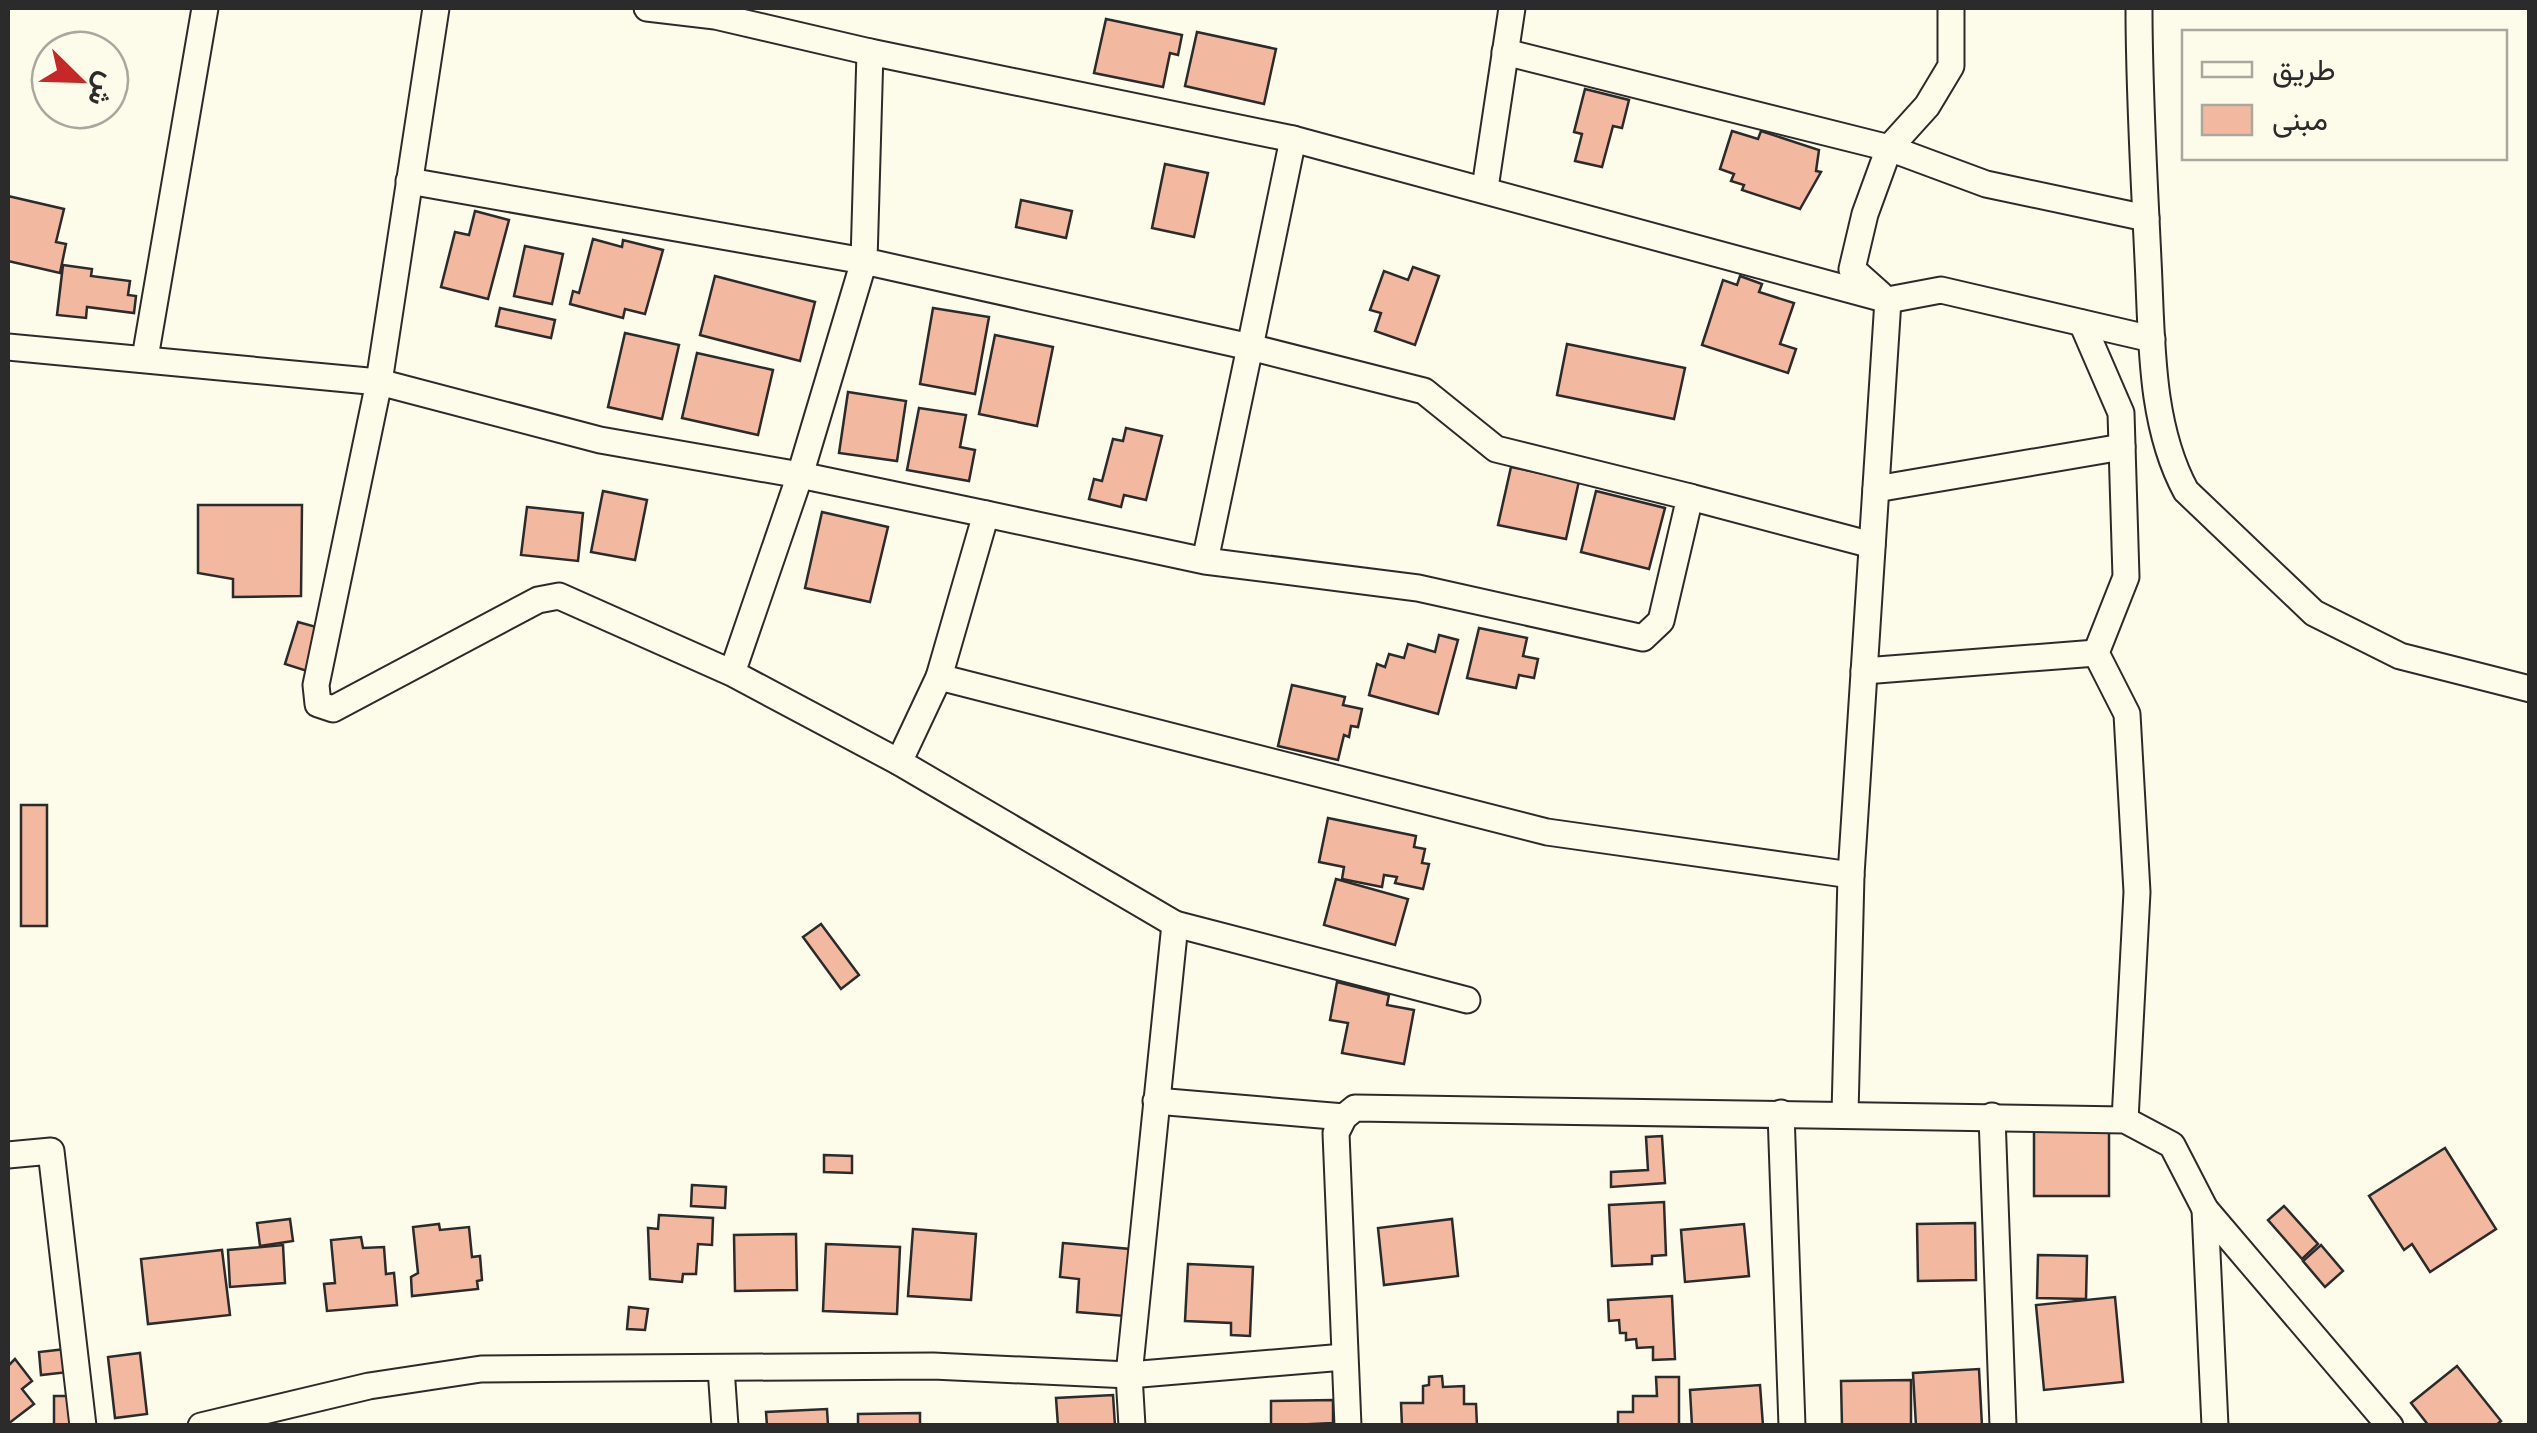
<svg xmlns="http://www.w3.org/2000/svg" width="2537" height="1433" font-family="Arial,Vazirmatn,sans-serif">
	<style>
		.building { fill: #f2b8a0; stroke: #2b2b2b; stroke-width: 2.5 }
		.lines { fill: none; stroke-linecap: round; stroke-linejoin: round }
		.street-casing { stroke: #2b2b2b; stroke-width: 29 }
		.street { stroke: #fdfbea; stroke-width: 25 }
	</style>
	<rect width="100%" height="100%" fill="#fdfbea"/>
	<g class="building">
		<path d="M 1106,19 L 1182,35 L 1178,55 L 1170,53 L 1163,87 L 1094,73 Z"/>
		<path d="M 1197,32 L 1276,49 L 1264,104 L 1185,86 Z"/>
		<path d="M 1585,89 L 1629,100 L 1622,128 L 1613,126 L 1602,167 L 1575,161 L 1582,134 L 1574,132 Z"/>
		<path d="M 1732,131 L 1758,139 L 1761,131 L 1819,150 L 1816,171 L 1821,172 L 1800,209 L 1742,190 L 1744,185 L 1731,181 L 1734,174 L 1720,169 Z"/>
		<path d="M 1165,164 L 1208,173 L 1194,237 L 1152,228 Z"/>
		<path d="M 8,196 L 64,209 L 56,242 L 66,244 L 60,273 L 8,261 Z"/>
		<path d="M 1021,200 L 1072,211 L 1066,238 L 1016,227 Z"/>
		<path d="M 475,211 L 509,220 L 488,299 L 441,287 L 455,232 L 469,235 Z"/>
		<path d="M 593,239 L 622,247 L 623,240 L 663,250 L 645,314 L 625,309 L 623,318 L 570,304 L 573,291 L 579,293 Z"/>
		<path d="M 525,246 L 563,254 L 552,304 L 514,296 Z"/>
		<path d="M 63,265 L 92,269 L 91,276 L 130,281 L 128,295 L 136,296 L 134,313 L 87,307 L 86,318 L 57,315 Z"/>
		<path d="M 1413,267 L 1439,276 L 1415,345 L 1375,331 L 1381,313 L 1370,310 L 1384,271 L 1408,280 Z"/>
		<path d="M 715,276 L 815,302 L 800,361 L 700,335 Z"/>
		<path d="M 1740,276 L 1762,284 L 1759,292 L 1794,303 L 1780,344 L 1796,349 L 1788,373 L 1702,345 L 1723,280 L 1737,285 Z"/>
		<path d="M 500,308 L 555,320 L 551,338 L 496,326 Z"/>
		<path d="M 933,308 L 989,317 L 975,394 L 920,384 Z"/>
		<path d="M 625,333 L 679,345 L 662,419 L 608,407 Z"/>
		<path d="M 995,335 L 1053,347 L 1037,426 L 979,414 Z"/>
		<path d="M 1567,344 L 1685,368 L 1674,419 L 1557,395 Z"/>
		<path d="M 697,353 L 773,370 L 758,435 L 682,418 Z"/>
		<path d="M 848,392 L 906,401 L 897,461 L 839,453 Z"/>
		<path d="M 919,408 L 966,415 L 960,447 L 975,450 L 969,481 L 907,470 Z"/>
		<path d="M 1126,428 L 1162,436 L 1146,500 L 1124,495 L 1121,507 L 1089,499 L 1094,479 L 1102,481 L 1113,439 L 1123,441 Z"/>
		<path d="M 1511,467 L 1579,481 L 1566,539 L 1498,525 Z"/>
		<path d="M 603,491 L 647,500 L 635,560 L 591,552 Z"/>
		<path d="M 1596,491 L 1665,508 L 1649,569 L 1581,552 Z"/>
		<path d="M 198,505 L 302,505 L 301,596 L 233,597 L 233,579 L 198,573 Z"/>
		<path d="M 527,507 L 583,513 L 578,561 L 521,555 Z"/>
		<path d="M 822,512 L 888,527 L 870,602 L 805,588 Z"/>
		<path d="M 298,622 L 320,628 L 307,671 L 285,664 Z"/>
		<path d="M 1479,628 L 1527,638 L 1523,656 L 1538,659 L 1534,678 L 1519,675 L 1516,688 L 1467,678 Z"/>
		<path d="M 1439,635 L 1458,640 L 1438,714 L 1369,695 L 1377,664 L 1385,667 L 1389,654 L 1404,658 L 1408,644 L 1435,652 Z"/>
		<path d="M 1292,685 L 1345,697 L 1343,705 L 1362,709 L 1358,727 L 1351,726 L 1349,737 L 1344,735 L 1338,760 L 1278,746 Z"/>
		<rect x="21" y="805" width="26" height="121"/>
		<path d="M 1328,818 L 1416,836 L 1414,847 L 1425,849 L 1422,863 L 1429,864 L 1423,889 L 1395,883 L 1397,877 L 1384,875 L 1382,887 L 1342,879 L 1344,867 L 1319,862 Z"/>
		<path d="M 1336,879 L 1408,899 L 1395,945 L 1324,925 Z"/>
		<path d="M 821,924 L 859,975 L 841,989 L 803,937 Z"/>
		<path d="M 1337,982 L 1389,995 L 1387,1005 L 1414,1010 L 1404,1064 L 1342,1053 L 1348,1023 L 1330,1020 Z"/>
		<rect x="2034" y="1130" width="75" height="66"/>
		<path d="M 1662,1136 L 1665,1183 L 1611,1187 L 1611,1172 L 1648,1170 L 1646,1137 Z"/>
		<path d="M 2445,1148 L 2496,1229 L 2430,1272 L 2412,1244 L 2404,1250 L 2369,1196 Z"/>
		<path d="M 824,1155 L 852,1156 L 852,1173 L 824,1172 Z"/>
		<path d="M 692,1185 L 726,1187 L 725,1208 L 691,1206 Z"/>
		<path d="M 1664,1202 L 1666,1255 L 1652,1256 L 1652,1264 L 1612,1266 L 1609,1205 Z"/>
		<path d="M 2284,1206 L 2318,1244 L 2302,1259 L 2268,1220 Z"/>
		<path d="M 659,1215 L 713,1218 L 712,1245 L 698,1244 L 696,1274 L 683,1274 L 682,1282 L 650,1279 L 648,1228 L 658,1229 Z"/>
		<path d="M 290,1219 L 293,1241 L 260,1246 L 257,1223 Z"/>
		<path d="M 1452,1219 L 1458,1276 L 1384,1285 L 1378,1228 Z"/>
		<path d="M 1975,1223 L 1976,1280 L 1918,1281 L 1917,1224 Z"/>
		<path d="M 439,1224 L 440,1230 L 469,1227 L 472,1257 L 480,1256 L 482,1280 L 477,1281 L 478,1289 L 412,1296 L 411,1277 L 418,1273 L 413,1227 Z"/>
		<path d="M 1744,1224 L 1749,1276 L 1685,1282 L 1681,1230 Z"/>
		<path d="M 913,1229 L 976,1234 L 971,1300 L 908,1296 Z"/>
		<path d="M 796,1234 L 797,1290 L 735,1291 L 734,1235 Z"/>
		<path d="M 361,1237 L 363,1248 L 384,1247 L 386,1274 L 394,1273 L 397,1305 L 327,1311 L 324,1284 L 335,1283 L 331,1240 Z"/>
		<path d="M 1063,1243 L 1130,1249 L 1125,1316 L 1077,1312 L 1079,1279 L 1060,1277 Z"/>
		<path d="M 826,1244 L 900,1247 L 897,1314 L 823,1311 Z"/>
		<path d="M 283,1245 L 285,1283 L 230,1287 L 228,1250 Z"/>
		<path d="M 2321,1245 L 2343,1271 L 2325,1287 L 2303,1261 Z"/>
		<path d="M 222,1250 L 230,1315 L 148,1324 L 141,1259 Z"/>
		<path d="M 2038,1255 L 2087,1256 L 2086,1299 L 2037,1298 Z"/>
		<path d="M 1188,1264 L 1253,1267 L 1250,1336 L 1231,1335 L 1231,1323 L 1185,1321 Z"/>
		<path d="M 1672,1296 L 1675,1359 L 1653,1360 L 1653,1347 L 1637,1348 L 1636,1339 L 1626,1340 L 1626,1333 L 1620,1333 L 1619,1320 L 1609,1321 L 1608,1300 Z"/>
		<path d="M 2115,1297 L 2123,1382 L 2044,1390 L 2036,1305 Z"/>
		<path d="M 629,1307 L 648,1309 L 645,1330 L 627,1329 Z"/>
		<path d="M 66,1349 L 69,1372 L 41,1375 L 39,1352 Z"/>
		<path d="M 140,1353 L 147,1414 L 115,1418 L 108,1357 Z"/>
		<path d="M 15,1359 L 32,1381 L 22,1389 L 34,1404 L 8,1424 L 8,1366 Z"/>
		<path d="M 2457,1366 L 2501,1421 L 2495,1426 L 2429,1426 L 2411,1403 Z"/>
		<path d="M 1979,1369 L 1982,1426 L 1916,1426 L 1913,1373 Z"/>
		<path d="M 1442,1376 L 1443,1387 L 1464,1386 L 1464,1404 L 1476,1404 L 1477,1426 L 1402,1426 L 1401,1403 L 1423,1403 L 1423,1386 L 1429,1385 L 1429,1377 Z"/>
		<path d="M 1656,1377 L 1679,1377 L 1679,1426 L 1618,1426 L 1618,1412 L 1633,1412 L 1633,1396 L 1657,1396 Z"/>
		<path d="M 1911,1380 L 1911,1426 L 1842,1426 L 1841,1381 Z"/>
		<path d="M 1760,1385 L 1763,1426 L 1692,1426 L 1690,1390 Z"/>
		<path d="M 1113,1395 L 1115,1426 L 1058,1426 L 1056,1398 Z"/>
		<rect x="54" y="1396" width="19" height="30"/>
		<path d="M 1333,1400 L 1333,1423 L 1271,1426 L 1271,1401 Z"/>
		<path d="M 827,1409 L 828,1426 L 767,1426 L 766,1412 Z"/>
		<path d="M 920,1413 L 920,1426 L 858,1426 L 858,1414 Z"/>
	</g>
	<g class="lines">
		<defs>
			<g id="street">
				<path d="M 647,8 L 715,16 L 870,52"/>
				<path d="M 2139,8 C 2139,92 2144,175 2148,260 C 2152,336 2149,423 2186,491 L 2314,613 L 2400,656 L 2530,689"/>
				<path d="M 1505,52 L 1889,148 L 1927,106 L 1951,66 L 1951,8"/>
				<path d="M 1293,139 L 1888,300 L 1941,290 L 2152,339"/>
				<path d="M 409,181 L 864,261 L 870,52 L 1293,139 L 1250,347 L 864,261 L 800,475 L 986,514 L 939,677"/>
				<path d="M 1485,188 L 1512,8"/>
				<path d="M 1880,294 L 1852,269 L 1865,214 L 1889,148 L 1986,184 L 2146,218"/>
				<path d="M 2082,323 L 2121,413 L 2126,577 L 2096,653 L 2127,714 L 2137,892 L 2125,1120"/>
				<path d="M 8,347 L 379,382 L 436,8"/>
				<path d="M 145,358 L 205,8"/>
				<path d="M 1876,489 L 2122,447"/>
				<path d="M 1690,497 L 1872,545"/>
				<path d="M 986,514 L 1205,561 L 1418,588 L 1643,638 L 1661,621 L 1690,497 L 1496,449 L 1424,391 L 1250,347 L 1205,561"/>
				<path d="M 1864,671 L 2096,653"/>
				<path d="M 732,673 L 800,475 L 600,440 L 379,382 L 316,685 L 318,704 L 333,709 L 538,600 L 559,596 L 732,673 L 899,762"/>
				<path d="M 1467,1000 L 1175,924 L 899,762 L 939,677 L 1547,832 L 1851,875"/>
				<path d="M 1156,1101 L 1344,1117"/>
				<path d="M 1781,1113 L 1792,1426"/>
				<path d="M 1845,1114 L 1851,875 L 1888,300"/>
				<path d="M 1992,1116 L 2003,1426"/>
				<path d="M 8,1155 L 51,1151 L 83,1426"/>
				<path d="M 2205,1209 L 2215,1426"/>
				<path d="M 721,1368 L 725,1426"/>
				<path d="M 201,1426 L 369,1386 L 481,1369 L 933,1366 L 1129,1375 L 1344,1357"/>
				<path d="M 1132,1426 L 1129,1375 L 1175,924"/>
				<path d="M 1348,1426 L 1336,1133 L 1344,1117 L 1355,1108 L 2125,1120 L 2172,1145 L 2205,1209 L 2390,1426"/>
			</g>
		</defs>
		<use href="#street" class="street-casing"/>
		<use href="#street" class="street"/>
	</g>
	<rect width="2537" height="1433" fill="none" stroke="#2b2b2b" stroke-width="20"/>
	<rect x="2182" y="30" width="325" height="130" fill="#fdfbea" stroke="#a9a89e" stroke-width="2.5"/>
	<rect x="2202" y="62" width="50" height="15" fill="#fdfbea" stroke="#a9a89e" stroke-width="2.5"/>
	<text x="2272" y="80" font-size="30" fill="#2b2b2b">طريق</text>
	<rect x="2202" y="105" width="50" height="30" fill="#f2b8a0" stroke="#a9a89e" stroke-width="2.5"/>
	<text x="2272" y="130" font-size="30" fill="#2b2b2b">مبنى</text>
	<g transform="translate(80 80) rotate(113)"><circle r="48" fill="#fdfbea" stroke="#a9a89e" stroke-width="2.5"/>
	<path d="M0-8L18 38L0 25L-18 38Z" fill="#c62828"/>
	<text y="-15" font-size="28" font-weight="bold" text-anchor="middle" fill="#2b2b2b">ش</text>
	</g>
</svg>
